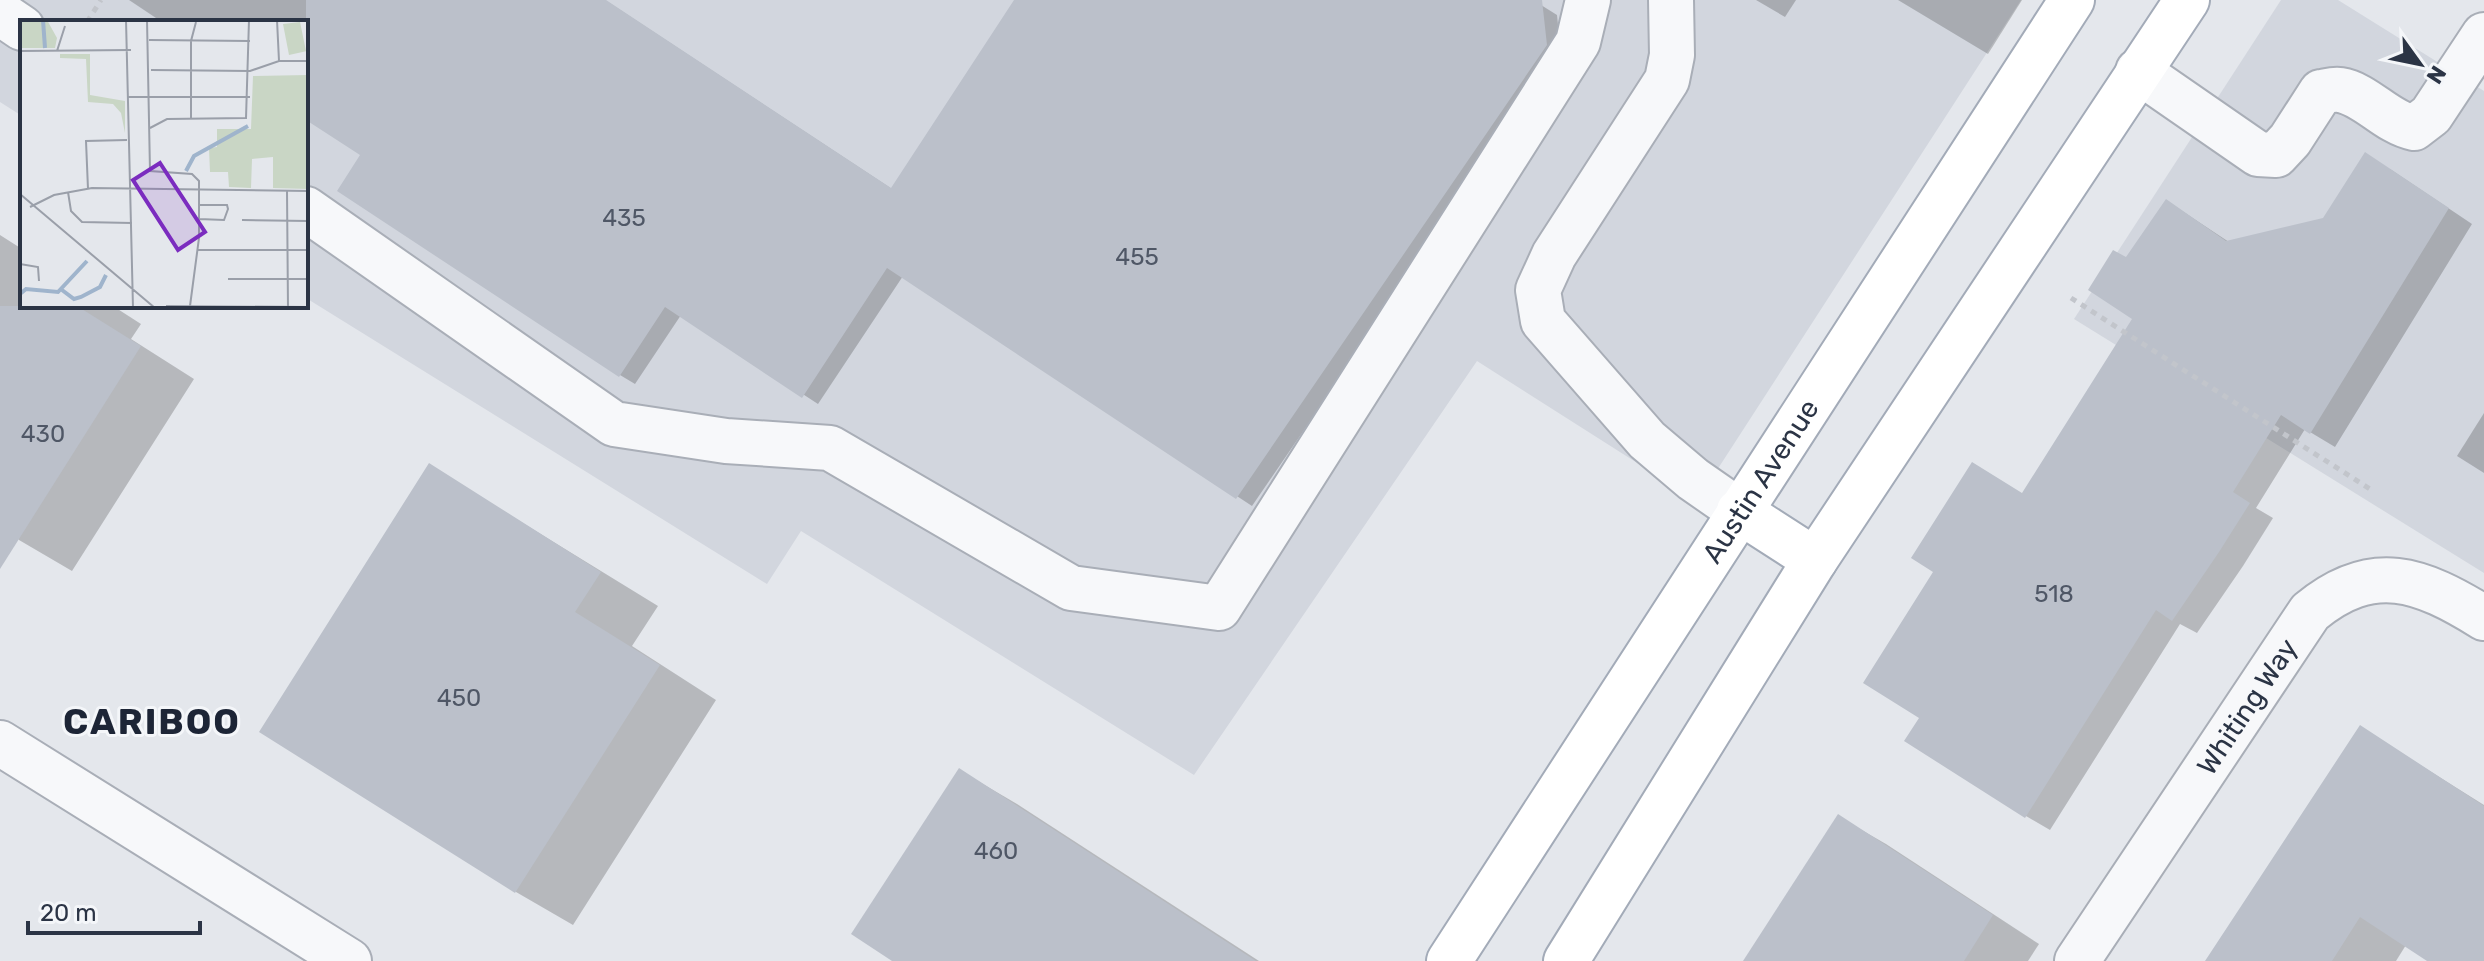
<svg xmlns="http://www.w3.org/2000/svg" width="2484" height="961" font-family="Rubik,sans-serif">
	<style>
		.built { fill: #d2d6de }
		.shadow { fill: #0003 }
		.building { fill: #bbc0ca }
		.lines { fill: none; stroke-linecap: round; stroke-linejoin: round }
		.minor-casing { stroke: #a9aeb7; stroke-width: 48 }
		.major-casing { stroke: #a3abb8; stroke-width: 48 }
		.path { stroke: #c2c5cb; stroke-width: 5; stroke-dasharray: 6 6; stroke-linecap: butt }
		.minor { stroke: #f7f8fa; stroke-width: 44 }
		.major { stroke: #fff; stroke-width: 44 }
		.labels { text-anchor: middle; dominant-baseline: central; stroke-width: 6; stroke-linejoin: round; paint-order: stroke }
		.number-label { font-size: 24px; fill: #4f5766 }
		.street-label { font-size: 28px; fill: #2b3445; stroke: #f4f6f9 }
		.district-label { font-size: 36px; font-weight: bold; letter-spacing: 2px; fill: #1d2536; stroke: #f4f6f9 }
		.inset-river { fill: none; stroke: #9fb4cc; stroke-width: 4 }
		.inset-road { fill: none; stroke: #9a9fa9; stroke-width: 2 }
		.view { fill: #7b2cbf; fill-opacity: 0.15; stroke: #7b2cbf; stroke-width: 4 }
		.inset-edge { fill: none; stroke: #2b3445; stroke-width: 4 }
	</style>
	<rect width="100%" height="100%" fill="#e4e7ec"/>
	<g class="built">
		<path d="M 0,0 L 2021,0 L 1697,501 L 1477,361 L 1194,775 L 801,531 L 767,584 L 306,298 L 306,22 L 22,22 L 22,116 L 0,102 Z"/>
		<path d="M 2281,0 L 2338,0 L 2484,91 L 2484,573 L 2074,319 Z"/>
	</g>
	<g class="shadow">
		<path d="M 129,0 L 605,0 L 892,189 L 1016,0 L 1533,0 L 1557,15 L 1561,54 L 1252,506 L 903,276 L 818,404 L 681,315 L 635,384 L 620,375 L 363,155 L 306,117 L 306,22 L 162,22 Z"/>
		<path d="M 1756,0 L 1796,0 L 1785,17 Z"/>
		<path d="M 1898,0 L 2022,0 L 1988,54 Z"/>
		<path d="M 2390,169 L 2472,224 L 2335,447 L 2305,429 L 2256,508 L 2273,518 L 2243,566 L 2197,633 L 2180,624 L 2050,830 L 2026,816 L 1922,718 L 2023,495 L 2135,318 L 2127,259 L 2167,201 L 2229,242 L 2324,220 Z"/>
		<path d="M 0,235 L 22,249 L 22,306 L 113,306 L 141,324 L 131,339 L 194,379 L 72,571 L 19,540 L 0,519 Z"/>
		<path d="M 2484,413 L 2484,473 L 2457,456 Z"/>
		<path d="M 430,466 L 658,606 L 632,646 L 716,700 L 573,925 L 516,892 Z"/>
		<path d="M 2361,728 L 2484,805 L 2484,961 L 2431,961 L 2406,945 L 2396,961 L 2224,961 Z"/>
		<path d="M 959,770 L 1017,804 L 1259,961 L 896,961 Z"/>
		<path d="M 1839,817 L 1886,844 L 2039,944 L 2028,961 L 1745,961 Z"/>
	</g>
	<g class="building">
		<path d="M 306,0 L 606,0 L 891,188 L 1014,0 L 1542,0 L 1547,45 L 1236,499 L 887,268 L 802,398 L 665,307 L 619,377 L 337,191 L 360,155 L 306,120 Z"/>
		<path d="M 2365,152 L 2449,208 L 2310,434 L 2281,415 L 2233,492 L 2250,503 L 2219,552 L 2172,621 L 2156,610 L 2025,818 L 1904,741 L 1919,718 L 1863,683 L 1933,572 L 1911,558 L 1972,462 L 2022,493 L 2132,319 L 2088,290 L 2113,250 L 2126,257 L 2166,199 L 2226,241 L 2323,218 Z"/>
		<path d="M 0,306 L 77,306 L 141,346 L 0,569 Z"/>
		<path d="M 429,463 L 601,572 L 575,612 L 660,665 L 515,893 L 259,732 Z"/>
		<path d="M 2360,725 L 2484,806 L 2484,961 L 2427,961 L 2360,917 L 2332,961 L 2205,961 Z"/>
		<path d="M 959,768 L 1256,961 L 892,961 L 851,934 Z"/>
		<path d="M 1838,814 L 1993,915 L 1964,961 L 1743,961 Z"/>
	</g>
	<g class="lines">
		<defs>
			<g id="minor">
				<path d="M 1671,0 L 1672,55 L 1667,80 L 1554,255 L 1538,290 L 1543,321 L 1647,440 L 1693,479 L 1739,511"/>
				<path d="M 0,13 L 22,28"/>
				<path d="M 2138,71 L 2258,154 L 2276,155 L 2290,140 L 2321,92 C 2327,91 2334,89 2340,90 C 2366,94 2386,122 2414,128 L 2431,115 L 2484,35"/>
				<path d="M 306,209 L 614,424 L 726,441 L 830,448 L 1071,588 L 1219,608 L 1578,42 L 1588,0"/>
				<path d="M 0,743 L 349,961"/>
				<path id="s1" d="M 2077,961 L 2310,612 C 2373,560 2421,579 2484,618"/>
			</g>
			<g id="major">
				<path d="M 1739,511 L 1815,560"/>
				<path id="s2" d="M 1449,961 L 2072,0"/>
				<path d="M 1566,961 L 1815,560 L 2187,0"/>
			</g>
		</defs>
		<use href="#minor" class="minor-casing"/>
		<use href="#major" class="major-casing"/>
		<g class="path">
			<path d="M 87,22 L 101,0"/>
			<path d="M 2071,298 L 2370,489"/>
		</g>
		<use href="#minor" class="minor"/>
		<use href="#major" class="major"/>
	</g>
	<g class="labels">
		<g class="number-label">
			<text x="624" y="218">435</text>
			<text x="1137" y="257">455</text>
			<text x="43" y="434">430</text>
			<text x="2054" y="594">518</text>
			<text x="459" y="698">450</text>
			<text x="996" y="851">460</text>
		</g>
		<g class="street-label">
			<text stroke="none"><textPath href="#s2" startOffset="572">Austin Avenue</textPath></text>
			<text stroke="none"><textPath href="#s1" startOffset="306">Whiting Way</textPath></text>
		</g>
		<g class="district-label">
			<text x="152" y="721">CARIBOO</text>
		</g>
	</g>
	<g transform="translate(20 20)">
		<rect width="288" height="288" fill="#e4e7ec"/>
		<path d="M 0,0 L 27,0 L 37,18 L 35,28 L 0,28 ZM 280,2 L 286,31 L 288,20 L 288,36 L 287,31 L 269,35 L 263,4 ZM 40,34 L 70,34 L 70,75 L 105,81 L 105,113 L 101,93 L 93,84 L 68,82 L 66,39 L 40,38 ZM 288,55 L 288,169 L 253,168 L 253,137 L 232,139 L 231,168 L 209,167 L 208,152 L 190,152 L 189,128 L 197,127 L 197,109 L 231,109 L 233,56 Z" fill="#c9d6c5"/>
		<path class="inset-river" d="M 23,0 L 25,28M 166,151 L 174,136 L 228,106M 42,270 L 54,279 L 61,277 L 80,267 L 86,255M 0,274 L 6,269 L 38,272 L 67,241"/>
		<path class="inset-road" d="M 106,0 L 113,288M 127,0 L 130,151 L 172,154 L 179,161 L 179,218 L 170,286M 257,0 L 259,41M 129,20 L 230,21M 0,31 L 111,30M 37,31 L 45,6M 131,50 L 230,51 L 259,41 L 288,41M 107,77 L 230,77M 171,98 L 171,21 L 176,2M 130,108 L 147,99 L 226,98 L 229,0M 68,169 L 66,121 L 107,120M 267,171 L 268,288M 48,172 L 51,191 L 62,202 L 112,203M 0,174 L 135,288M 179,185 L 207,185 L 208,189 L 204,200 L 179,199M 10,187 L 34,175 L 72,168 L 288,171M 222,200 L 288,201M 177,230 L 288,230M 0,244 L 18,247 L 19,261M 208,259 L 288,259M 146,286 L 288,287"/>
		<path class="view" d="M 140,143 L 185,212 L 158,230 L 113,160 Z"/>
		<rect width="288" height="288" class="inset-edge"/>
	</g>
	<g transform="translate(2420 64) rotate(123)" stroke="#f4f6f9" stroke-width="6" paint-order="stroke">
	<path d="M0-6L14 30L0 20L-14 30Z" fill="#2b3445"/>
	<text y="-12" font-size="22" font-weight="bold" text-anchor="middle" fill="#2b3445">N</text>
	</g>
	<path d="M28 921v12h172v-12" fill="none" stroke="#2b3445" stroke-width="4"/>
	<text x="40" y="921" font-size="24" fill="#2b3445" stroke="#f4f6f9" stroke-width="6" paint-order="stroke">20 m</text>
</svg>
